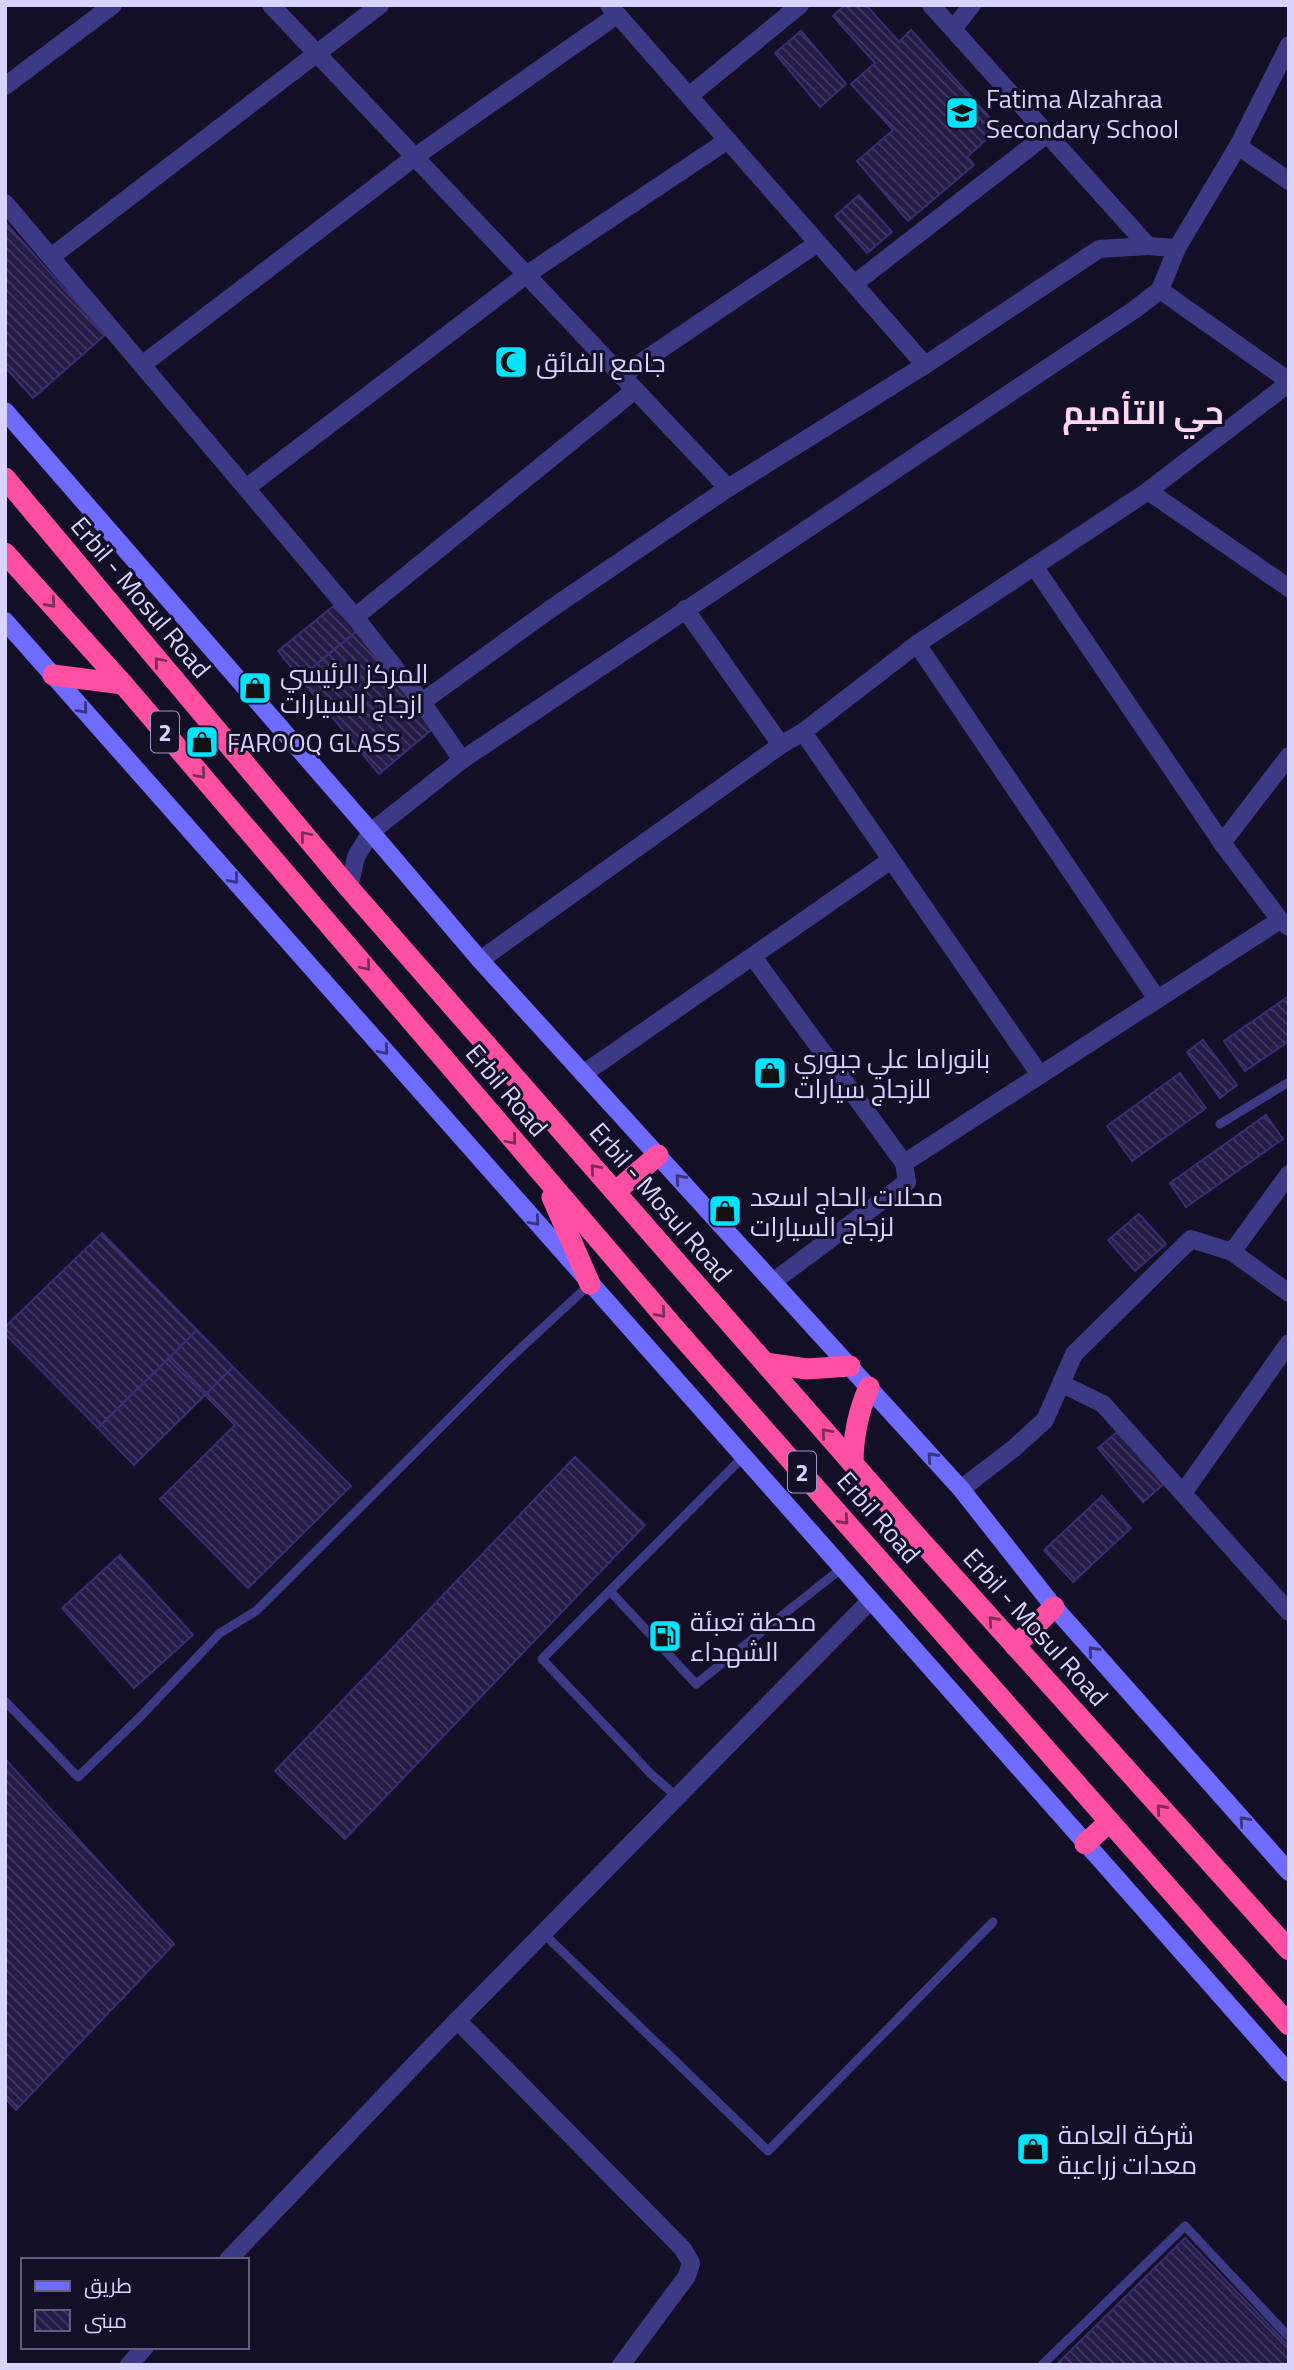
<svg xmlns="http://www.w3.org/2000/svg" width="1294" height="2370" font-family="'Titillium Web',Cairo,sans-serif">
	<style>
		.building { fill: url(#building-back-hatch); stroke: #3b2d73; stroke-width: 2 }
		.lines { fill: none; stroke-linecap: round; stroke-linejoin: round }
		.lane { stroke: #3d3a85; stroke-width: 9 }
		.street { stroke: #3d3a85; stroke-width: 18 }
		.secondary { stroke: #6f6bff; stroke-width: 18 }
		.highway { stroke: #ff4fa3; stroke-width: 21 }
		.oneway { stroke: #7d2c5e }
		.oneway2 { stroke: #38347d }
		.labels { text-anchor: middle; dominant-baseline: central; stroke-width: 6; stroke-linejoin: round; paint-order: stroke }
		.shield { fill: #130f26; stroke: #9e99be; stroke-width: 2 }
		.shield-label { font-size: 24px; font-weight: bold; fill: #d9d4ff }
		.poi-label { font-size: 26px; fill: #d9d4ff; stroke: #130f26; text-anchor: start }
		.street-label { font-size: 26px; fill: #d9d4ff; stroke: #130f26 }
		.district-label { font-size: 33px; font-weight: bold; fill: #ffd6f0; stroke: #130f26 }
	</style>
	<defs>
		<pattern id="building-back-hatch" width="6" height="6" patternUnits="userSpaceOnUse" patternTransform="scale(1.75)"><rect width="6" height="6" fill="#241b47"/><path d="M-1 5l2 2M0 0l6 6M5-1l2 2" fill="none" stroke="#433b63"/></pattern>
	</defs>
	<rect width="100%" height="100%" fill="#130f26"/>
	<g class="building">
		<path d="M 845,5 L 866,5 L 899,42 L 911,30 L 999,128 L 967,157 L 974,165 L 908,221 L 857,161 L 893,130 L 851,84 L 875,63 L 833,16 Z"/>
		<path d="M 801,31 L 846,84 L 820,107 L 775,53 Z"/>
		<path d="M 859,195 L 892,232 L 867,253 L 835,216 Z"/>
		<path d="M 5,222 L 105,335 L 33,398 L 5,367 Z"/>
		<path d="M 336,604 L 358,630 L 300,678 L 278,651 Z"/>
		<path d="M 358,630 L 436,726 L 379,774 L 300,678 Z"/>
		<path d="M 1289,996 L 1289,1041 L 1245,1071 L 1224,1041 Z"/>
		<path d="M 1203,1040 L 1237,1085 L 1220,1098 L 1187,1052 Z"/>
		<path d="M 1180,1073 L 1206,1108 L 1132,1161 L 1107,1126 Z"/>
		<path d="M 1266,1115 L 1283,1139 L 1186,1207 L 1170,1183 Z"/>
		<path d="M 1139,1214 L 1166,1244 L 1135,1271 L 1108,1240 Z"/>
		<path d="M 102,1233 L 197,1330 L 98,1428 L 5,1334 L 5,1327 Z"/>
		<path d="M 197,1330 L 233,1367 L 205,1395 L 168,1359 Z"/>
		<path d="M 168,1359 L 205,1395 L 134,1465 L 98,1428 Z"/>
		<path d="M 233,1367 L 351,1486 L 248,1588 L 160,1499 L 235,1425 L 205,1395 Z"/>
		<path d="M 1120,1430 L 1165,1483 L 1143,1502 L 1098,1448 Z"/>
		<path d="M 575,1457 L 645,1525 L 345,1839 L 275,1771 Z"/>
		<path d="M 1102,1496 L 1131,1528 L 1073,1582 L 1044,1550 Z"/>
		<path d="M 120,1555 L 193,1635 L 134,1688 L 62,1608 Z"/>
		<path d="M 5,1759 L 174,1944 L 16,2110 L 5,2098 Z"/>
		<path d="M 1185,2238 L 1289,2346 L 1289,2365 L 1056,2365 Z"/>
	</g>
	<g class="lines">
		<g class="lane">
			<path d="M 1220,1124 L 1289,1082"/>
			<path d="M 610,1591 L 696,1684 L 842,1568"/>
			<path d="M 5,1701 L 78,1777 L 140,1717 L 220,1633 L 256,1611 L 506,1362 L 589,1285"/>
			<path d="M 677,1797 L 651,1774 L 542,1659 L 743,1457"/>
			<path d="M 543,1933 L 768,2151 L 993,1922"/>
			<path d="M 1042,2365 L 1185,2226 L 1289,2337"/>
		</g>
		<g class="street">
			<path d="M 271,5 L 728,488"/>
			<path d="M 609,5 L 925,365"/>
			<path d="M 931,5 L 1148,246 L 1177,248"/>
			<path d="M 953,29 L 972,5"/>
			<path d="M 5,86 L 113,5"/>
			<path d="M 689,96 L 800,5"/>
			<path d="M 1238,146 L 1289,181"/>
			<path d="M 5,203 L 355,617 L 422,702 L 462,760"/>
			<path d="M 51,257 L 380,5"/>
			<path d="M 854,284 L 1047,134"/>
			<path d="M 1160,290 L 1289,381"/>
			<path d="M 142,365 L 416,156 L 617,15"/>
			<path d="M 621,376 L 818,243"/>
			<path d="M 246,488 L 526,275 L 728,140"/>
			<path d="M 1148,491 L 1289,588"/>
			<path d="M 1034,566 L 1222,843 L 1280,920"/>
			<path d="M 685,609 L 781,745"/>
			<path d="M 355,617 L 635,390"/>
			<path d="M 917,644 L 1157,999"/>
			<path d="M 422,702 L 552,608 L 728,488 L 925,365 L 1099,249 L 1148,246"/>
			<path d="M 803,732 L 1040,1075"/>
			<path d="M 1222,843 L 1289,756"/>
			<path d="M 349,888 L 356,857 L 371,832 L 462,760 L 1134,310 L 1160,290 L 1177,248 L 1238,146 L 1289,45"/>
			<path d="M 753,957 L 904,1163"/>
			<path d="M 480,960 L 781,745 L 803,732 L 917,644 L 1148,491 L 1289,383"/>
			<path d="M 583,1074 L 891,860"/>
			<path d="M 1232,1252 L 1289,1293"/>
			<path d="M 774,1281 L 907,1182 L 904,1163 L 1280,920 L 1289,927"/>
			<path d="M 1062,1384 L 1103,1404 L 1289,1612"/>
			<path d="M 961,1489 L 1013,1449 L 1045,1420 L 1074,1354 L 1191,1239 L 1232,1252 L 1289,1174"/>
			<path d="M 1183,1493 L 1289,1343"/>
			<path d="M 457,2020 L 683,2249 L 691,2263 L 687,2276 L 621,2365"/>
			<path d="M 228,2260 L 437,2041 L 870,1601"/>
			<path d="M 129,2365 L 145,2347"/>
		</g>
		<g class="secondary">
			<path d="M 5,411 L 371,832 L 480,960 L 961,1489 L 1054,1607 L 1289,1872"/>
			<path d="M 5,621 L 1289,2073"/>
		</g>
		<g class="highway">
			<path d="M 5,478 L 349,888 L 911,1530 L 1289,1950"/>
			<path d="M 5,553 L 123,684 L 677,1331 L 1289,2025"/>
			<path d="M 53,675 L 123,684"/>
			<path d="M 615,1192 L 658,1155"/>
			<path d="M 552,1197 L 590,1284"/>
			<path d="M 765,1363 L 807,1369 L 850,1366"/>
			<path d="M 853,1464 C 853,1436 858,1412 869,1387"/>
			<path d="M 1015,1646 L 1054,1607"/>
			<path d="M 1085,1844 L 1109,1822"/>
		</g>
	</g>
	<defs><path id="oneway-chevron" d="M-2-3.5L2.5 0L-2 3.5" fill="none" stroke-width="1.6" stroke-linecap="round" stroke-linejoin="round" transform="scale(1.75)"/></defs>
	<g class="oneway">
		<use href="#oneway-chevron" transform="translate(51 603) rotate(48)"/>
		<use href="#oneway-chevron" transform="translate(159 662) rotate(-130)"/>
		<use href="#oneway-chevron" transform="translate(201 774) rotate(49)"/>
		<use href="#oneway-chevron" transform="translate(305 836) rotate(-130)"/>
		<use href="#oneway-chevron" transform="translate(366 966) rotate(50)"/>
		<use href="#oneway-chevron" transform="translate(512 1140) rotate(50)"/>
		<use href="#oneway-chevron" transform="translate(595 1169) rotate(-131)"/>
		<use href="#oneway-chevron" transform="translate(661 1313) rotate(49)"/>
		<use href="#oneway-chevron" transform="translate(826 1433) rotate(-131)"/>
		<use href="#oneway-chevron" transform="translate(844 1520) rotate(48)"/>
		<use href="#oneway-chevron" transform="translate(993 1621) rotate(-132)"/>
		<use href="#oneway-chevron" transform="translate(1161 1809) rotate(-132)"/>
	</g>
	<g class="oneway2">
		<use href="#oneway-chevron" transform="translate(83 709) rotate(49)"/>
		<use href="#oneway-chevron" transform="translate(234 879) rotate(49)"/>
		<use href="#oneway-chevron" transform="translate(384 1050) rotate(49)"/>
		<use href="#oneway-chevron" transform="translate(680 1179) rotate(-132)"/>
		<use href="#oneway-chevron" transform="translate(535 1221) rotate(49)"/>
		<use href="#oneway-chevron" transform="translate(932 1457) rotate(-132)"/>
		<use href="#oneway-chevron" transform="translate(1093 1651) rotate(-132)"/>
		<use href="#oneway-chevron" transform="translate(1244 1821) rotate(-132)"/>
	</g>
	<defs>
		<symbol id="school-square" viewBox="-11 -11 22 22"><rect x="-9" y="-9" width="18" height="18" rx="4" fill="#00e5ff" stroke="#130f26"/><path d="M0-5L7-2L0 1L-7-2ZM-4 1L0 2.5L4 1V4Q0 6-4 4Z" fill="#111"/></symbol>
		<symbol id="mosque-square" viewBox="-11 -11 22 22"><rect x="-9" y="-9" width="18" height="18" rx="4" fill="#00e5ff" stroke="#130f26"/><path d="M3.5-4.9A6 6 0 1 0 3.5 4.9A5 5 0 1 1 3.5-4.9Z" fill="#111"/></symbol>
		<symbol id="shop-square" viewBox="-11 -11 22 22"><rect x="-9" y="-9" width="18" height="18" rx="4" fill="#00e5ff" stroke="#130f26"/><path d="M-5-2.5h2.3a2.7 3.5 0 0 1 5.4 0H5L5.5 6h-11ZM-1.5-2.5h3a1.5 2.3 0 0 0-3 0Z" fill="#111"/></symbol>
		<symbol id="fuel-square" viewBox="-11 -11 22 22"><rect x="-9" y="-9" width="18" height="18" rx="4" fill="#00e5ff" stroke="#130f26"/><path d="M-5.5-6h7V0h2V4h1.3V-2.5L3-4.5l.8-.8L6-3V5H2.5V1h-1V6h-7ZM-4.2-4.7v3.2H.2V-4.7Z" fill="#111"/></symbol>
	</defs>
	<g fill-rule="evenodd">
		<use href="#school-square" x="943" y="94" width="38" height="38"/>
		<use href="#mosque-square" x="492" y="343" width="38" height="38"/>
		<use href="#shop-square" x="236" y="669" width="38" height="38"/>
		<use href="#shop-square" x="183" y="723" width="38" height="38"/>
		<use href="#shop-square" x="751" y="1054" width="38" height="38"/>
		<use href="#shop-square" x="706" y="1192" width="38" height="38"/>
		<use href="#fuel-square" x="646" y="1617" width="38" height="38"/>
		<use href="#shop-square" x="1014" y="2130" width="38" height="38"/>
	</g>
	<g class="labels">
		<g class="shield">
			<rect x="151" y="711.5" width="28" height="41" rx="5"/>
			<rect x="788" y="1451.5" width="28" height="41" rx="5"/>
		</g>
		<g class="shield-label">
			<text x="165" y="732">2</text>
			<text x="802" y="1472">2</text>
		</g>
		<g class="poi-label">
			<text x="986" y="98">Fatima Alzahraa<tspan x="986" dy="30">Secondary School</tspan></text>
			<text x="536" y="362">جامع الفائق</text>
			<text x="280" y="673">المركز الرئيسي<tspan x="280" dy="30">ازجاج السيارات</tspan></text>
			<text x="227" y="742">FAROOQ GLASS</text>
			<text x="794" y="1058">بانوراما علي جبوري<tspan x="794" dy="30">للزجاج سيارات</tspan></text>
			<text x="750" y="1196">محلات الحاج اسعد<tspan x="750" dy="30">لزجاج السيارات</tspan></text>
			<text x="690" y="1621">محطة تعبئة<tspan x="690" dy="30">الشهداء</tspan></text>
			<text x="1058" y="2134">شركة العامة<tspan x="1058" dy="30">معدات زراعية</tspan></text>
		</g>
		<g class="street-label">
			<text transform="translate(141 597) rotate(50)">Erbil - Mosul Road</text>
			<text transform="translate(507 1090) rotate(50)">Erbil Road</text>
			<text transform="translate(661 1202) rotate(49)">Erbil - Mosul Road</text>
			<text transform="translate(879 1517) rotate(49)">Erbil Road</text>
			<text transform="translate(1036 1627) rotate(48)">Erbil - Mosul Road</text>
		</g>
		<g class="district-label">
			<text x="1143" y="412">حي التأميم</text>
		</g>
	</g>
	<rect width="1294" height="2370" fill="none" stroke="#d9d4ff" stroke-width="14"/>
	<rect x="21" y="2258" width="228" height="91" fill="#130f26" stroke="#625e7d" stroke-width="2"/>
	<rect x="35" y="2281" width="35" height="10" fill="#6f6bff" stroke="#625e7d" stroke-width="2"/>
	<text x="84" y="2293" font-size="21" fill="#d9d4ff">طريق</text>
	<rect x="35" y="2310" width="35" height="21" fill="url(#building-back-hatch)" stroke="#625e7d" stroke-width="2"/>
	<text x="84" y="2328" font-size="21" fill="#d9d4ff">مبنى</text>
</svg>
